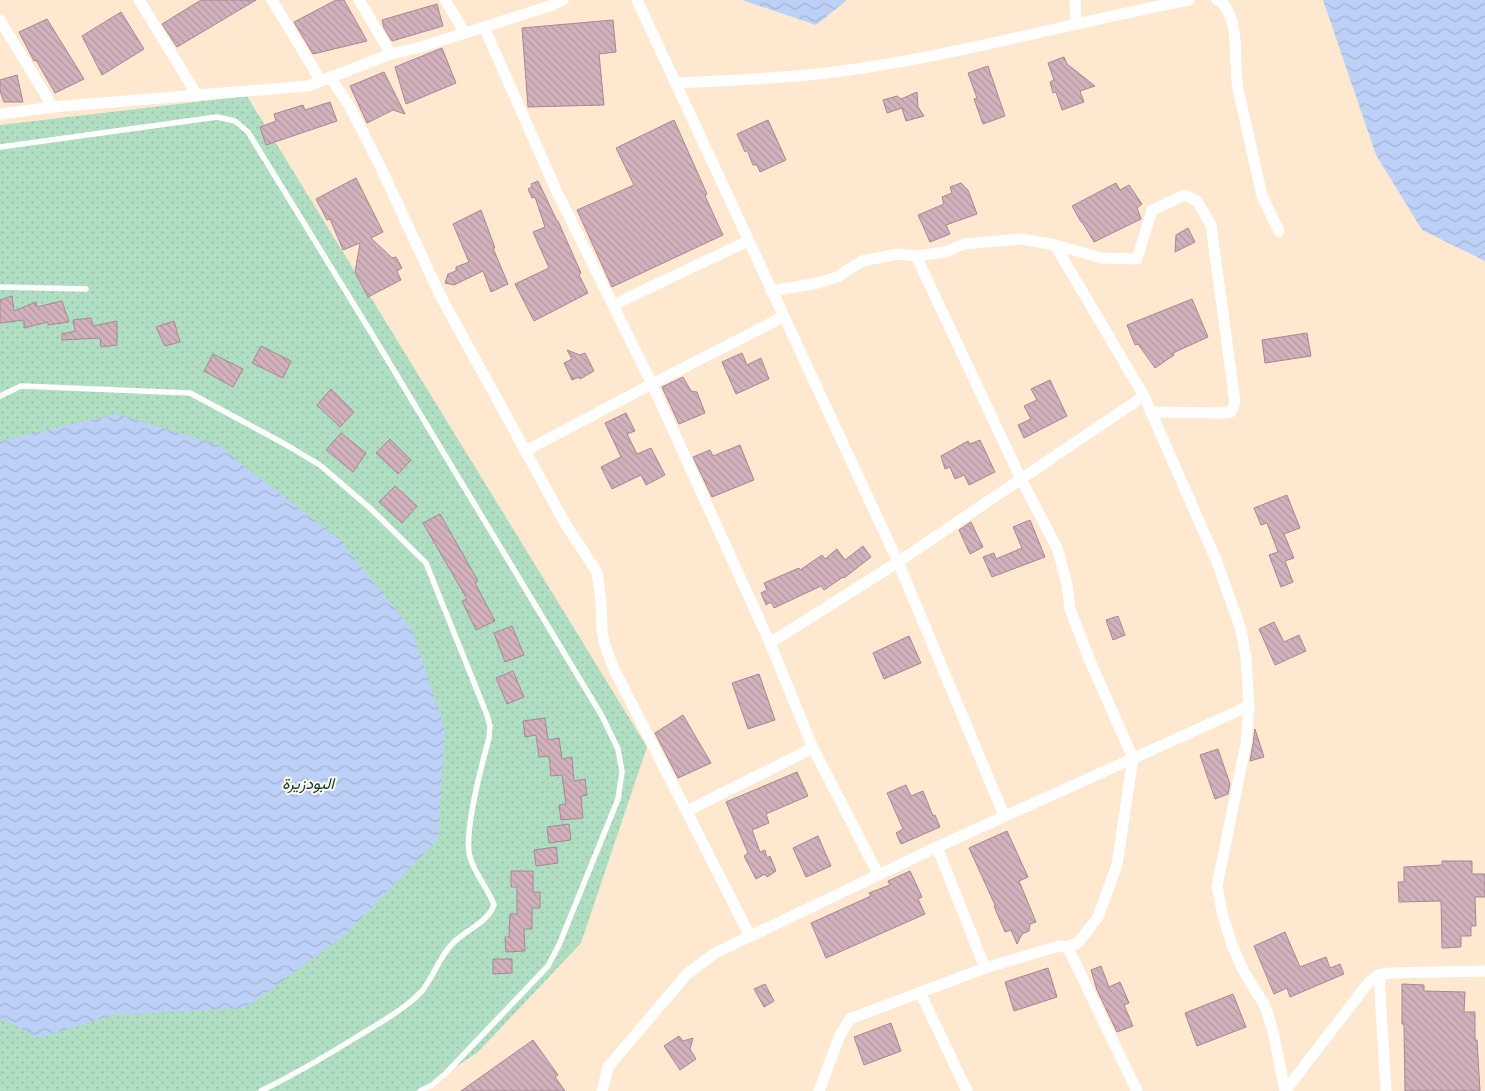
<svg xmlns="http://www.w3.org/2000/svg" width="1485" height="1091" font-family="'Crimson Pro',Vazirmatn,serif">
	<style>
		.grass { fill: url(#grass-dots) }
		.water { fill: url(#water-waves) }
		.building { fill: url(#building-back-hatch); stroke: #a68893 }
		.lines { fill: none; stroke-linecap: round; stroke-linejoin: round }
		.lane { stroke: #fff; stroke-width: 5.5 }
		.street { stroke: #fff; stroke-width: 11 }
		.labels { text-anchor: middle; dominant-baseline: central; stroke-width: 4; stroke-linejoin: round; paint-order: stroke }
		.park-label { font-size: 16px; font-style: italic; fill: #16402a; stroke: #fdf9f4 }
	</style>
	<defs>
		<pattern id="grass-dots" width="8" height="8" patternUnits="userSpaceOnUse" patternTransform="scale(1.25)"><rect width="8" height="8" fill="#b0dec2"/><path d="M2 2h.1M6 6h.1" fill="none" stroke="#97bea6" stroke-width="1.8" stroke-linecap="round"/></pattern>
		<pattern id="water-waves" width="16" height="10" patternUnits="userSpaceOnUse" patternTransform="scale(1.25)"><rect width="16" height="10" fill="#bdd1f8"/><path d="M0 5q4-4 8 0t8 0" fill="none" stroke="#a2b3d3"/></pattern>
		<pattern id="building-back-hatch" width="6" height="6" patternUnits="userSpaceOnUse" patternTransform="scale(1.25)"><rect width="6" height="6" fill="#d2b1bd"/><path d="M-1 5l2 2M0 0l6 6M5-1l2 2" fill="none" stroke="#b498a1"/></pattern>
	</defs>
	<rect width="100%" height="100%" fill="#fee8d0"/>
	<path class="grass" d="M 247,96 L 647,747 L 581,943 L 478,1052 L 420,1091 L 0,1091 L 0,125 Z"/>
	<g class="water">
		<path d="M 742,0 L 847,0 L 816,25 Z"/>
		<path d="M 1323,0 L 1485,0 L 1485,261 L 1422,230 L 1376,155 Z"/>
		<path d="M 116,414 L 216,444 L 340,540 L 412,630 L 445,730 L 438,839 L 345,935 L 245,1008 L 112,1015 L 39,1038 L 0,1018 L 0,441 Z"/>
	</g>
	<g class="building">
		<path d="M 201,0 L 256,0 L 177,47 L 162,24 Z"/>
		<path d="M 336,0 L 344,0 L 367,41 L 313,54 L 294,22 Z"/>
		<path d="M 437,4 L 443,26 L 392,41 L 384,28 L 382,20 Z"/>
		<path d="M 121,12 L 144,49 L 102,75 L 82,36 Z"/>
		<path d="M 47,19 L 84,79 L 55,93 L 36,60 L 34,61 L 19,32 Z"/>
		<path d="M 613,20 L 616,52 L 599,54 L 604,105 L 528,107 L 522,28 Z"/>
		<path d="M 442,48 L 456,83 L 406,104 L 395,67 Z"/>
		<path d="M 1064,57 L 1067,64 L 1095,86 L 1080,91 L 1084,102 L 1062,110 L 1056,92 L 1053,93 L 1050,82 L 1054,80 L 1048,63 Z"/>
		<path d="M 988,66 L 1005,116 L 983,124 L 974,99 L 977,98 L 968,73 Z"/>
		<path d="M 384,72 L 405,114 L 393,110 L 367,123 L 350,86 Z"/>
		<path d="M 17,75 L 23,102 L 4,102 L 0,91 L 0,80 Z"/>
		<path d="M 917,92 L 918,107 L 924,116 L 906,121 L 902,108 L 887,113 L 883,100 L 897,96 L 901,99 Z"/>
		<path d="M 330,102 L 337,121 L 266,145 L 260,127 L 276,121 L 274,114 L 303,105 L 305,110 Z"/>
		<path d="M 674,120 L 707,194 L 705,196 L 723,235 L 612,287 L 577,210 L 634,185 L 616,148 Z"/>
		<path d="M 768,120 L 786,160 L 760,172 L 757,165 L 753,165 L 747,150 L 745,152 L 737,134 Z"/>
		<path d="M 356,178 L 383,232 L 371,238 L 392,258 L 396,257 L 402,268 L 397,271 L 401,280 L 368,297 L 355,272 L 360,243 L 343,250 L 330,219 L 327,220 L 316,199 Z"/>
		<path d="M 538,181 L 557,221 L 558,221 L 581,273 L 579,275 L 588,293 L 534,321 L 515,284 L 549,268 L 533,232 L 545,227 L 535,197 L 532,198 L 528,189 L 532,187 L 531,184 Z"/>
		<path d="M 961,183 L 968,190 L 977,214 L 946,225 L 950,234 L 930,242 L 918,215 L 944,204 L 942,197 L 952,193 L 950,187 Z"/>
		<path d="M 1116,183 L 1120,190 L 1129,185 L 1142,204 L 1137,208 L 1141,219 L 1094,242 L 1082,222 L 1081,222 L 1072,206 Z"/>
		<path d="M 481,210 L 495,248 L 493,248 L 508,284 L 491,292 L 483,271 L 454,285 L 445,283 L 448,274 L 456,271 L 456,267 L 469,262 L 453,224 Z"/>
		<path d="M 1188,228 L 1195,242 L 1175,252 L 1176,235 Z"/>
		<path d="M 12,296 L 14,311 L 36,302 L 37,307 L 62,301 L 69,322 L 48,325 L 48,322 L 24,328 L 24,320 L 0,323 L 0,300 Z"/>
		<path d="M 1192,299 L 1208,337 L 1173,353 L 1174,355 L 1155,368 L 1138,344 L 1135,345 L 1127,325 Z"/>
		<path d="M 91,318 L 93,326 L 117,321 L 117,345 L 101,347 L 100,338 L 62,340 L 62,334 L 75,331 L 73,320 Z"/>
		<path d="M 174,321 L 180,342 L 165,346 L 156,327 Z"/>
		<path d="M 1307,333 L 1311,356 L 1265,363 L 1262,340 Z"/>
		<path d="M 261,346 L 291,361 L 283,378 L 252,363 Z"/>
		<path d="M 567,350 L 580,355 L 585,353 L 594,371 L 580,379 L 579,377 L 572,380 L 564,363 L 572,359 Z"/>
		<path d="M 742,353 L 747,365 L 761,358 L 769,379 L 736,394 L 722,362 Z"/>
		<path d="M 213,354 L 243,369 L 233,387 L 204,371 Z"/>
		<path d="M 683,377 L 691,391 L 697,392 L 705,413 L 679,424 L 662,387 Z"/>
		<path d="M 1050,380 L 1067,416 L 1024,438 L 1018,425 L 1031,419 L 1024,406 L 1037,400 L 1031,389 Z"/>
		<path d="M 331,389 L 354,412 L 340,427 L 317,405 Z"/>
		<path d="M 626,413 L 635,431 L 627,434 L 637,454 L 651,448 L 665,475 L 646,485 L 641,475 L 612,489 L 601,467 L 621,457 L 605,423 Z"/>
		<path d="M 341,433 L 366,453 L 353,472 L 326,450 Z"/>
		<path d="M 390,439 L 411,460 L 398,474 L 376,453 Z"/>
		<path d="M 980,440 L 995,472 L 969,485 L 964,475 L 955,479 L 950,467 L 945,469 L 941,456 L 968,441 L 970,444 Z"/>
		<path d="M 740,445 L 754,480 L 712,497 L 693,457 L 710,450 L 713,456 Z"/>
		<path d="M 395,486 L 417,506 L 402,523 L 379,502 Z"/>
		<path d="M 1287,495 L 1300,528 L 1284,534 L 1294,558 L 1285,561 L 1293,582 L 1281,587 L 1269,555 L 1278,552 L 1267,523 L 1261,525 L 1254,508 Z"/>
		<path d="M 440,514 L 478,581 L 475,583 L 495,621 L 476,630 L 462,601 L 467,599 L 423,523 Z"/>
		<path d="M 1030,520 L 1045,557 L 992,577 L 983,557 L 994,553 L 996,559 L 1022,548 L 1013,527 Z"/>
		<path d="M 971,522 L 983,547 L 970,554 L 959,530 Z"/>
		<path d="M 863,546 L 871,557 L 844,578 L 843,577 L 824,590 L 821,586 L 774,608 L 771,602 L 766,605 L 761,593 L 767,590 L 764,583 L 799,568 L 800,570 L 822,555 L 825,559 L 837,549 L 845,560 Z"/>
		<path d="M 1118,616 L 1125,635 L 1113,640 L 1106,620 Z"/>
		<path d="M 1274,622 L 1284,642 L 1299,635 L 1306,651 L 1275,665 L 1259,629 Z"/>
		<path d="M 512,626 L 524,655 L 505,662 L 494,633 Z"/>
		<path d="M 909,636 L 921,663 L 884,679 L 873,653 Z"/>
		<path d="M 513,671 L 524,697 L 507,704 L 496,678 Z"/>
		<path d="M 759,674 L 775,720 L 748,729 L 732,683 Z"/>
		<path d="M 683,715 L 711,763 L 678,778 L 655,733 Z"/>
		<path d="M 545,718 L 548,740 L 559,738 L 562,759 L 572,757 L 574,781 L 585,779 L 587,795 L 581,796 L 583,818 L 561,820 L 559,805 L 566,804 L 562,775 L 551,776 L 549,756 L 539,757 L 536,735 L 525,737 L 523,721 Z"/>
		<path d="M 1255,729 L 1264,757 L 1250,761 L 1253,744 Z"/>
		<path d="M 1218,749 L 1230,784 L 1228,794 L 1215,799 L 1200,755 Z"/>
		<path d="M 797,772 L 808,796 L 766,814 L 769,823 L 752,830 L 760,852 L 765,850 L 767,858 L 770,856 L 776,871 L 767,877 L 765,874 L 756,879 L 744,856 L 748,853 L 726,802 Z"/>
		<path d="M 906,785 L 911,796 L 923,791 L 933,816 L 935,815 L 940,827 L 901,844 L 896,833 L 903,829 L 887,793 Z"/>
		<path d="M 569,824 L 571,840 L 549,843 L 547,827 Z"/>
		<path d="M 1007,831 L 1028,877 L 1019,881 L 1036,922 L 1030,924 L 1029,931 L 1022,934 L 1017,944 L 1011,930 L 1005,932 L 994,906 L 995,905 L 969,848 Z"/>
		<path d="M 818,836 L 831,866 L 806,877 L 793,848 Z"/>
		<path d="M 556,847 L 558,863 L 536,866 L 534,850 Z"/>
		<path d="M 1442,861 L 1472,861 L 1472,874 L 1485,874 L 1485,897 L 1475,897 L 1476,926 L 1471,926 L 1471,936 L 1461,936 L 1461,947 L 1442,948 L 1441,901 L 1399,902 L 1398,882 L 1404,882 L 1404,867 L 1442,865 Z"/>
		<path d="M 511,871 L 533,871 L 533,892 L 540,892 L 540,908 L 532,908 L 532,929 L 524,929 L 525,951 L 506,952 L 505,937 L 509,937 L 510,914 L 517,914 L 517,887 L 511,887 Z"/>
		<path d="M 910,871 L 922,897 L 918,899 L 925,914 L 826,958 L 811,923 L 871,896 L 869,893 L 890,885 L 888,881 Z"/>
		<path d="M 1285,932 L 1300,967 L 1326,957 L 1330,968 L 1340,964 L 1344,974 L 1290,997 L 1287,988 L 1274,994 L 1254,946 Z"/>
		<path d="M 493,959 L 512,959 L 512,973 L 493,974 Z"/>
		<path d="M 1101,966 L 1109,987 L 1120,982 L 1129,1003 L 1124,1005 L 1133,1026 L 1117,1032 L 1097,990 L 1091,970 Z"/>
		<path d="M 1048,968 L 1057,997 L 1014,1011 L 1005,982 Z"/>
		<path d="M 765,984 L 774,1001 L 764,1007 L 754,989 Z"/>
		<path d="M 1402,984 L 1424,985 L 1424,991 L 1465,992 L 1464,1012 L 1475,1012 L 1475,1040 L 1477,1040 L 1480,1091 L 1405,1091 L 1404,1024 L 1402,1024 Z"/>
		<path d="M 1233,994 L 1246,1027 L 1197,1046 L 1185,1013 Z"/>
		<path d="M 891,1023 L 901,1051 L 864,1065 L 854,1037 Z"/>
		<path d="M 679,1036 L 683,1041 L 693,1038 L 690,1049 L 696,1059 L 680,1070 L 664,1046 Z"/>
		<path d="M 533,1040 L 558,1075 L 555,1077 L 565,1091 L 461,1091 Z"/>
	</g>
	<g class="lines">
		<g class="lane">
			<path d="M 0,147 L 217,117 L 235,121 L 248,132 L 372,334 L 602,716 L 618,749 L 622,772 L 618,799 L 559,945 L 548,966 L 446,1073 L 432,1085 L 420,1091"/>
			<path d="M 0,287 L 86,289"/>
			<path d="M 0,396 L 21,386 L 190,393 L 283,443 L 320,465 L 371,509 L 426,563 L 487,715 L 490,726 L 489,738 C 482,764 463,833 470,857 C 475,875 488,888 494,905 C 487,923 466,930 453,943 C 439,957 434,976 422,991 C 405,1009 381,1022 360,1035 C 328,1055 295,1074 261,1091"/>
		</g>
		<g class="street">
			<path d="M 139,0 L 197,95"/>
			<path d="M 272,0 L 321,81"/>
			<path d="M 359,0 L 391,54"/>
			<path d="M 445,0 L 465,33"/>
			<path d="M 637,0 L 898,562 L 1004,815"/>
			<path d="M 1075,0 L 1076,24"/>
			<path d="M 1217,0 L 1222,2 C 1241,25 1233,60 1238,89 L 1262,196 L 1279,231"/>
			<path d="M 0,20 L 53,107"/>
			<path d="M 484,27 L 557,192 L 652,384 L 770,643 L 813,748 L 878,874"/>
			<path d="M 330,77 L 350,107 L 381,168 L 440,295 L 566,525 L 597,572 L 601,601 L 602,629 L 604,642 L 613,667 L 750,936"/>
			<path d="M 675,83 C 737,80 801,78 863,68 C 973,51 1080,21 1189,0"/>
			<path d="M 0,114 L 53,107 L 308,86 L 391,54 L 421,47 L 550,6 L 563,0"/>
			<path d="M 1055,245 L 1144,396 L 1217,562 L 1241,630 L 1246,658 L 1249,706 L 1246,743 L 1217,886 L 1223,916 L 1232,945 L 1244,972 L 1265,1006 L 1273,1031 L 1285,1091"/>
			<path d="M 916,256 L 1021,479 L 1058,550 L 1067,585 L 1070,609 L 1090,661 L 1133,758 L 1117,865 L 1098,917 L 1078,943 L 1065,947"/>
			<path d="M 771,291 L 818,283 L 837,277 L 862,261 L 898,254 L 916,256 L 945,252 L 964,244 L 1022,239 L 1055,245 L 1102,258 L 1137,259 L 1152,210 L 1185,195 L 1197,201 L 1211,225 L 1235,402 L 1231,412 L 1225,413 L 1151,412"/>
			<path d="M 613,305 L 748,241"/>
			<path d="M 525,451 L 652,384 L 783,317"/>
			<path d="M 770,643 L 898,562 L 1144,396"/>
			<path d="M 687,811 L 813,748"/>
			<path d="M 937,847 L 985,968"/>
			<path d="M 1379,975 L 1386,1091"/>
			<path d="M 920,992 L 967,1091"/>
			<path d="M 602,1091 L 608,1067 L 687,974 L 715,953 L 937,847 L 1249,706"/>
			<path d="M 819,1091 L 840,1035 L 850,1019 L 985,968 L 1059,946 L 1065,947 L 1069,950 L 1137,1091"/>
			<path d="M 1285,1091 L 1369,982 L 1379,975 L 1389,973 L 1485,971"/>
		</g>
	</g>
	<g class="labels">
		<g class="park-label">
			<text x="308" y="783">البودزيرة</text>
		</g>
	</g>
</svg>
